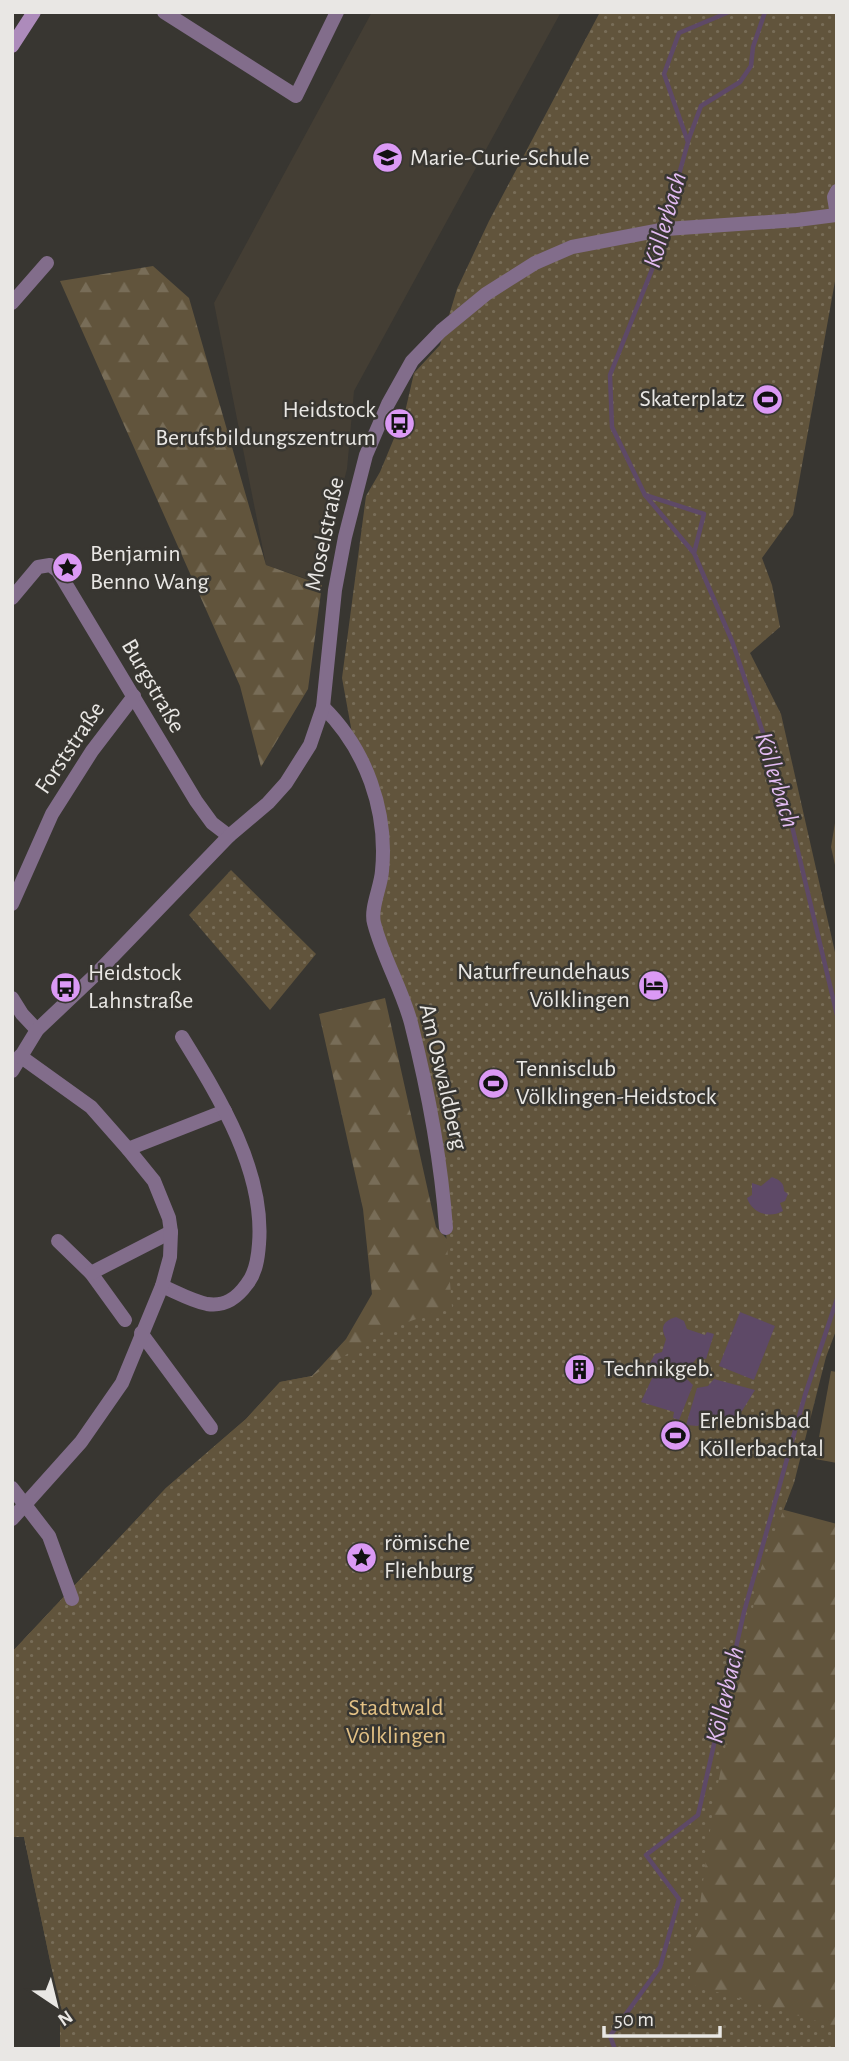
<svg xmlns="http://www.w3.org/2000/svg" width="849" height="2061" font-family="'Alegreya Sans',sans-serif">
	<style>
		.built { fill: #443e34 }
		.green { fill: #61543c }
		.forest { fill: url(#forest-firs) }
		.park { fill: url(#park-dots) }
		.water { fill: #5e4967 }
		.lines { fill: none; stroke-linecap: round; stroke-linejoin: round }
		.stream { stroke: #5e4967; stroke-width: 4.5 }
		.street { stroke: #826d8b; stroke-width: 14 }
		.secondary { stroke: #ad8bbb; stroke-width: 14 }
		.labels { text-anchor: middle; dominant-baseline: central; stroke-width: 5; stroke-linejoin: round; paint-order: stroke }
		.poi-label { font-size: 24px; fill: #e9e7e4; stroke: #383631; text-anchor: start }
		.street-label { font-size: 24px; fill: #e9e7e4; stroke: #383631 }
		.park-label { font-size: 24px; fill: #e3c185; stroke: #383631 }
		.water-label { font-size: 26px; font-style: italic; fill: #e2bbf2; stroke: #383631 }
	</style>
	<defs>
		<pattern id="forest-firs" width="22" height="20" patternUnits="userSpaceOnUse" patternTransform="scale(1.75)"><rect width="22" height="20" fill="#61543c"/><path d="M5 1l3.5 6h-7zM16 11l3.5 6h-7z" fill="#786d58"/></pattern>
		<pattern id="park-dots" width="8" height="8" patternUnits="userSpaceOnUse" patternTransform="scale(1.75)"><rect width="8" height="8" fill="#61543c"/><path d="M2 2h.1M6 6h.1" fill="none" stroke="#786d58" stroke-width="1.8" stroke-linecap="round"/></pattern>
	</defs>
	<rect width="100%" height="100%" fill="#383631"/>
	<path class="built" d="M 372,12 L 561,12 L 354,391 L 347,469 L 331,529 L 310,580 L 266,565 L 214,303 Z"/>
	<g class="green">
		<path d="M 837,811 L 837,874 L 831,847 Z"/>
		<path d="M 831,1371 L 837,1372 L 837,1463 L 815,1459 Z"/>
	</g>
	<g class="forest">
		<path d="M 153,266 L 189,298 L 266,565 L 322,585 L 308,689 L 261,767 L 240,686 L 60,281 Z"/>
		<path d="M 385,998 L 436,1227 L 466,1260 L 755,1502 L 837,1524 L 837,2049 L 60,2049 L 60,2008 L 24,1837 L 12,1837 L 12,1652 L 166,1488 L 246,1419 L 280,1382 L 312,1376 L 346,1339 L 372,1294 L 363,1209 L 319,1014 Z"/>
	</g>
	<g class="park">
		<path d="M 600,12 L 837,12 L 837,270 L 793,515 L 762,558 L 772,585 L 780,627 L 750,653 L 781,714 L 837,961 L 837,1328 L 826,1357 L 794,1483 L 761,1568 L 713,1809 L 689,1984 L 837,2027 L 837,2049 L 60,2049 L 60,2008 L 24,1837 L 12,1837 L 12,1652 L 166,1488 L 246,1419 L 280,1382 L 312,1376 L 387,1329 L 452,1307 L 441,1171 L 410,1021 L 373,920 L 382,820 L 352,733 L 342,678 L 366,496 L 380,472 L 405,412 L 414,373 L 440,345 L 457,289 L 489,221 Z"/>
		<path d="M 231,870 L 316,954 L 270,1010 L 189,915 Z"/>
	</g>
	<g class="water">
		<path d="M 772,1177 C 780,1180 784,1183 784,1191 L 788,1194 L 785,1201 L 780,1203 L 783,1211 C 769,1219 752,1213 747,1198 L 752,1195 L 752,1183 L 761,1186 Z"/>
		<path d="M 740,1312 L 775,1326 L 754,1380 L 719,1366 Z"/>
		<path d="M 676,1317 L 684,1321 L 687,1329 L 705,1335 L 707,1332 L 714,1334 L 706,1359 L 697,1358 L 686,1371 L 686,1378 L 693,1385 L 679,1420 L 673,1418 L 674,1412 L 641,1402 L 655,1372 L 651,1367 L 650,1363 L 655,1354 L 662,1352 L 666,1339 C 660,1327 663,1321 676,1317 Z"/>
		<path d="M 714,1379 L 755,1390 L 742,1411 L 726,1422 L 723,1418 L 697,1426 L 686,1425 L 697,1388 L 708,1386 Z"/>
	</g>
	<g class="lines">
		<g class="stream">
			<path d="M 688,141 L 701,106 L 740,82 L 751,66 L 753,47 L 765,12"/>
			<path d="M 665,225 L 688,142 L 664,74 L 679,33 L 729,12"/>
			<path d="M 663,233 L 653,267 L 610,375 L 612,427 L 645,495 L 704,514 L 694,553 L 732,641 L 786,801 L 837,1015"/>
			<path d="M 645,495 L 693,552"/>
			<path d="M 615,2049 L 610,2036 L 660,1967 L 679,1899 L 646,1855 L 698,1815 L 744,1612 L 805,1395 L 837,1299"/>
		</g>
		<g class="street">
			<path d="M 164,12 L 296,96 L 337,12"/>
			<path d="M 837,191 L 834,197 L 837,215"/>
			<path d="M 12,303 L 47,263"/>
			<path d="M 12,598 L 38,567 L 50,565 L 58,571 L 196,801 L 212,823 L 229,836"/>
			<path d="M 323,707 C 366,749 388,811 382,871 C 381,887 370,908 374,923 C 383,958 402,989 411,1023 C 428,1090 441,1159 446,1228"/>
			<path d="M 12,904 L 52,814 L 92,751 L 134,696"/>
			<path d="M 12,998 L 22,1014 L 37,1030"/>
			<path d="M 12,1071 L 37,1030 L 94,976 L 229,836 L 268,803 L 286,783 L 310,745 L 323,707 L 335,590 L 345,537 L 366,455 L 388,404 L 412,361 L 441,331 L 486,294 L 535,263 L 572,247 L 666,229 L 797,220 L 836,215"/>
			<path d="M 128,1149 L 225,1111"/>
			<path d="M 58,1241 L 91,1273 L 125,1320"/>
			<path d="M 91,1273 L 171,1232"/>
			<path d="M 162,1286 C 176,1292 192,1301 207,1304 C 225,1307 237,1298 247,1284 C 256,1273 258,1258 259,1244 C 265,1171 219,1097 182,1037"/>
			<path d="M 141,1333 L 211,1428"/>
			<path d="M 12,1488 L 49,1536 L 72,1599"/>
			<path d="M 12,1519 L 81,1442 L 122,1383 L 162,1286 L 170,1257 L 171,1232 L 169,1218 L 154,1181 L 128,1149 L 91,1107 L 20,1056"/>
		</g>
		<path class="secondary" d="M 12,46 L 34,12"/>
	</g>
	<defs>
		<symbol id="school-disc" viewBox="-11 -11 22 22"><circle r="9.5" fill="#db99f5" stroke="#383631"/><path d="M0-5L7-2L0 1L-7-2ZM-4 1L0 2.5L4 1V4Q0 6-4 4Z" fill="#111"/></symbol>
		<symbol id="stadium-disc" viewBox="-11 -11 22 22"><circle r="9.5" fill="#db99f5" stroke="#383631"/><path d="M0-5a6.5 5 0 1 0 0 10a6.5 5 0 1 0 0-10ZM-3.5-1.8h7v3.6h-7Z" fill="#111"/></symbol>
		<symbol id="bus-disc" viewBox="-11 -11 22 22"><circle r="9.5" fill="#db99f5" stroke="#383631"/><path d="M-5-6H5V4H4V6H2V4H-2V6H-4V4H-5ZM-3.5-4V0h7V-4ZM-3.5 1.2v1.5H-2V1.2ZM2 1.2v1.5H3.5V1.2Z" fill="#111"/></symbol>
		<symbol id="sight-disc" viewBox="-11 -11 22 22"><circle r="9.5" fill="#db99f5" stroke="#383631"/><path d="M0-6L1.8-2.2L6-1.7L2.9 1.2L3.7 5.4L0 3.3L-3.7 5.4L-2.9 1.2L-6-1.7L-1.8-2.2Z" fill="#111"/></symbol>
		<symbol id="hotel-disc" viewBox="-11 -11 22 22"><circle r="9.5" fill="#db99f5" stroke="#383631"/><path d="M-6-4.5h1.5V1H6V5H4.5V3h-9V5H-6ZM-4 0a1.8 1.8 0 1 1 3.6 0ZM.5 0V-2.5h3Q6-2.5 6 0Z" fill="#111"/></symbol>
		<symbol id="building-disc" viewBox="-11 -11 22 22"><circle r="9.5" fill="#db99f5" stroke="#383631"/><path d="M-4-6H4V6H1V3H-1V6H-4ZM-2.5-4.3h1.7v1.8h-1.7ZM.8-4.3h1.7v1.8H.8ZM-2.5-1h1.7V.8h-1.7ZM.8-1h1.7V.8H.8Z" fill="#111"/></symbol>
	</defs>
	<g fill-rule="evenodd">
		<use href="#school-disc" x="370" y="140" width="35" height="35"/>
		<use href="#stadium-disc" x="750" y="382" width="35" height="35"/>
		<use href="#bus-disc" x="382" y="406" width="35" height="35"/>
		<use href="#sight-disc" x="50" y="550" width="35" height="35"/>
		<use href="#hotel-disc" x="636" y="968" width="35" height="35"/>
		<use href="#bus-disc" x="48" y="970" width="35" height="35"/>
		<use href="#stadium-disc" x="476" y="1066" width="35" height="35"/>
		<use href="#building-disc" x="562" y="1352" width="35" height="35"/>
		<use href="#stadium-disc" x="658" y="1418" width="35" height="35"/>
		<use href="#sight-disc" x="344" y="1540" width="35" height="35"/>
	</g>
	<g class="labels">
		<g class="poi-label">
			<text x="410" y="158">Marie-Curie-Schule</text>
			<text x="745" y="399" text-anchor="end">Skaterplatz</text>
			<text x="376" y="410" text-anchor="end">Heidstock<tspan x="376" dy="28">Berufsbildungszentrum</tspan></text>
			<text x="90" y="554">Benjamin<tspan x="90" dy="28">Benno Wang</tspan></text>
			<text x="630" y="972" text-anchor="end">Naturfreundehaus<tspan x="630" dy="28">Völklingen</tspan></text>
			<text x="88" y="973">Heidstock<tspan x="88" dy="28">Lahnstraße</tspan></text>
			<text x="516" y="1069">Tennisclub<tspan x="516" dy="28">Völklingen-Heidstock</tspan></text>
			<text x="603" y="1369">Technikgeb.</text>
			<text x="699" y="1421">Erlebnisbad<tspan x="699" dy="28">Köllerbachtal</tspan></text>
			<text x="384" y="1543">römische<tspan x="384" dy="28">Fliehburg</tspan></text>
		</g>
		<g class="street-label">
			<text transform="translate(325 534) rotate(-78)">Moselstraße</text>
			<text transform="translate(153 686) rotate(60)">Burgstraße</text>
			<text transform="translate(70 748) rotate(-56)">Forststraße</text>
			<text transform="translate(443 1077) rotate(77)">Am Oswaldberg</text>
		</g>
		<g class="park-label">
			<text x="396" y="1708">Stadtwald<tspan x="396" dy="28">Völklingen</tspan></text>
		</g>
		<g class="water-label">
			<text transform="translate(665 220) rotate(-74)">Köllerbach</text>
			<text transform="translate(777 780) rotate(73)">Köllerbach</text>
			<text transform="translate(725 1695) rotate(-77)">Köllerbach</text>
		</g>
	</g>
	<rect width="849" height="2061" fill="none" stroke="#e9e7e4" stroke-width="28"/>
	<g transform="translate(56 2005) rotate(145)" stroke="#383631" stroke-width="5" paint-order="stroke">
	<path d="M0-5L12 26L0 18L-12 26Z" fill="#e9e7e4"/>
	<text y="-10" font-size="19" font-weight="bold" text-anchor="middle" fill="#e9e7e4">N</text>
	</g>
	<path d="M604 2026v10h116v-10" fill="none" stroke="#e9e7e4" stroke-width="3.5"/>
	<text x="614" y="2026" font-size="21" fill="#e9e7e4" stroke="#383631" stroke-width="5" paint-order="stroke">50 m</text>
</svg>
